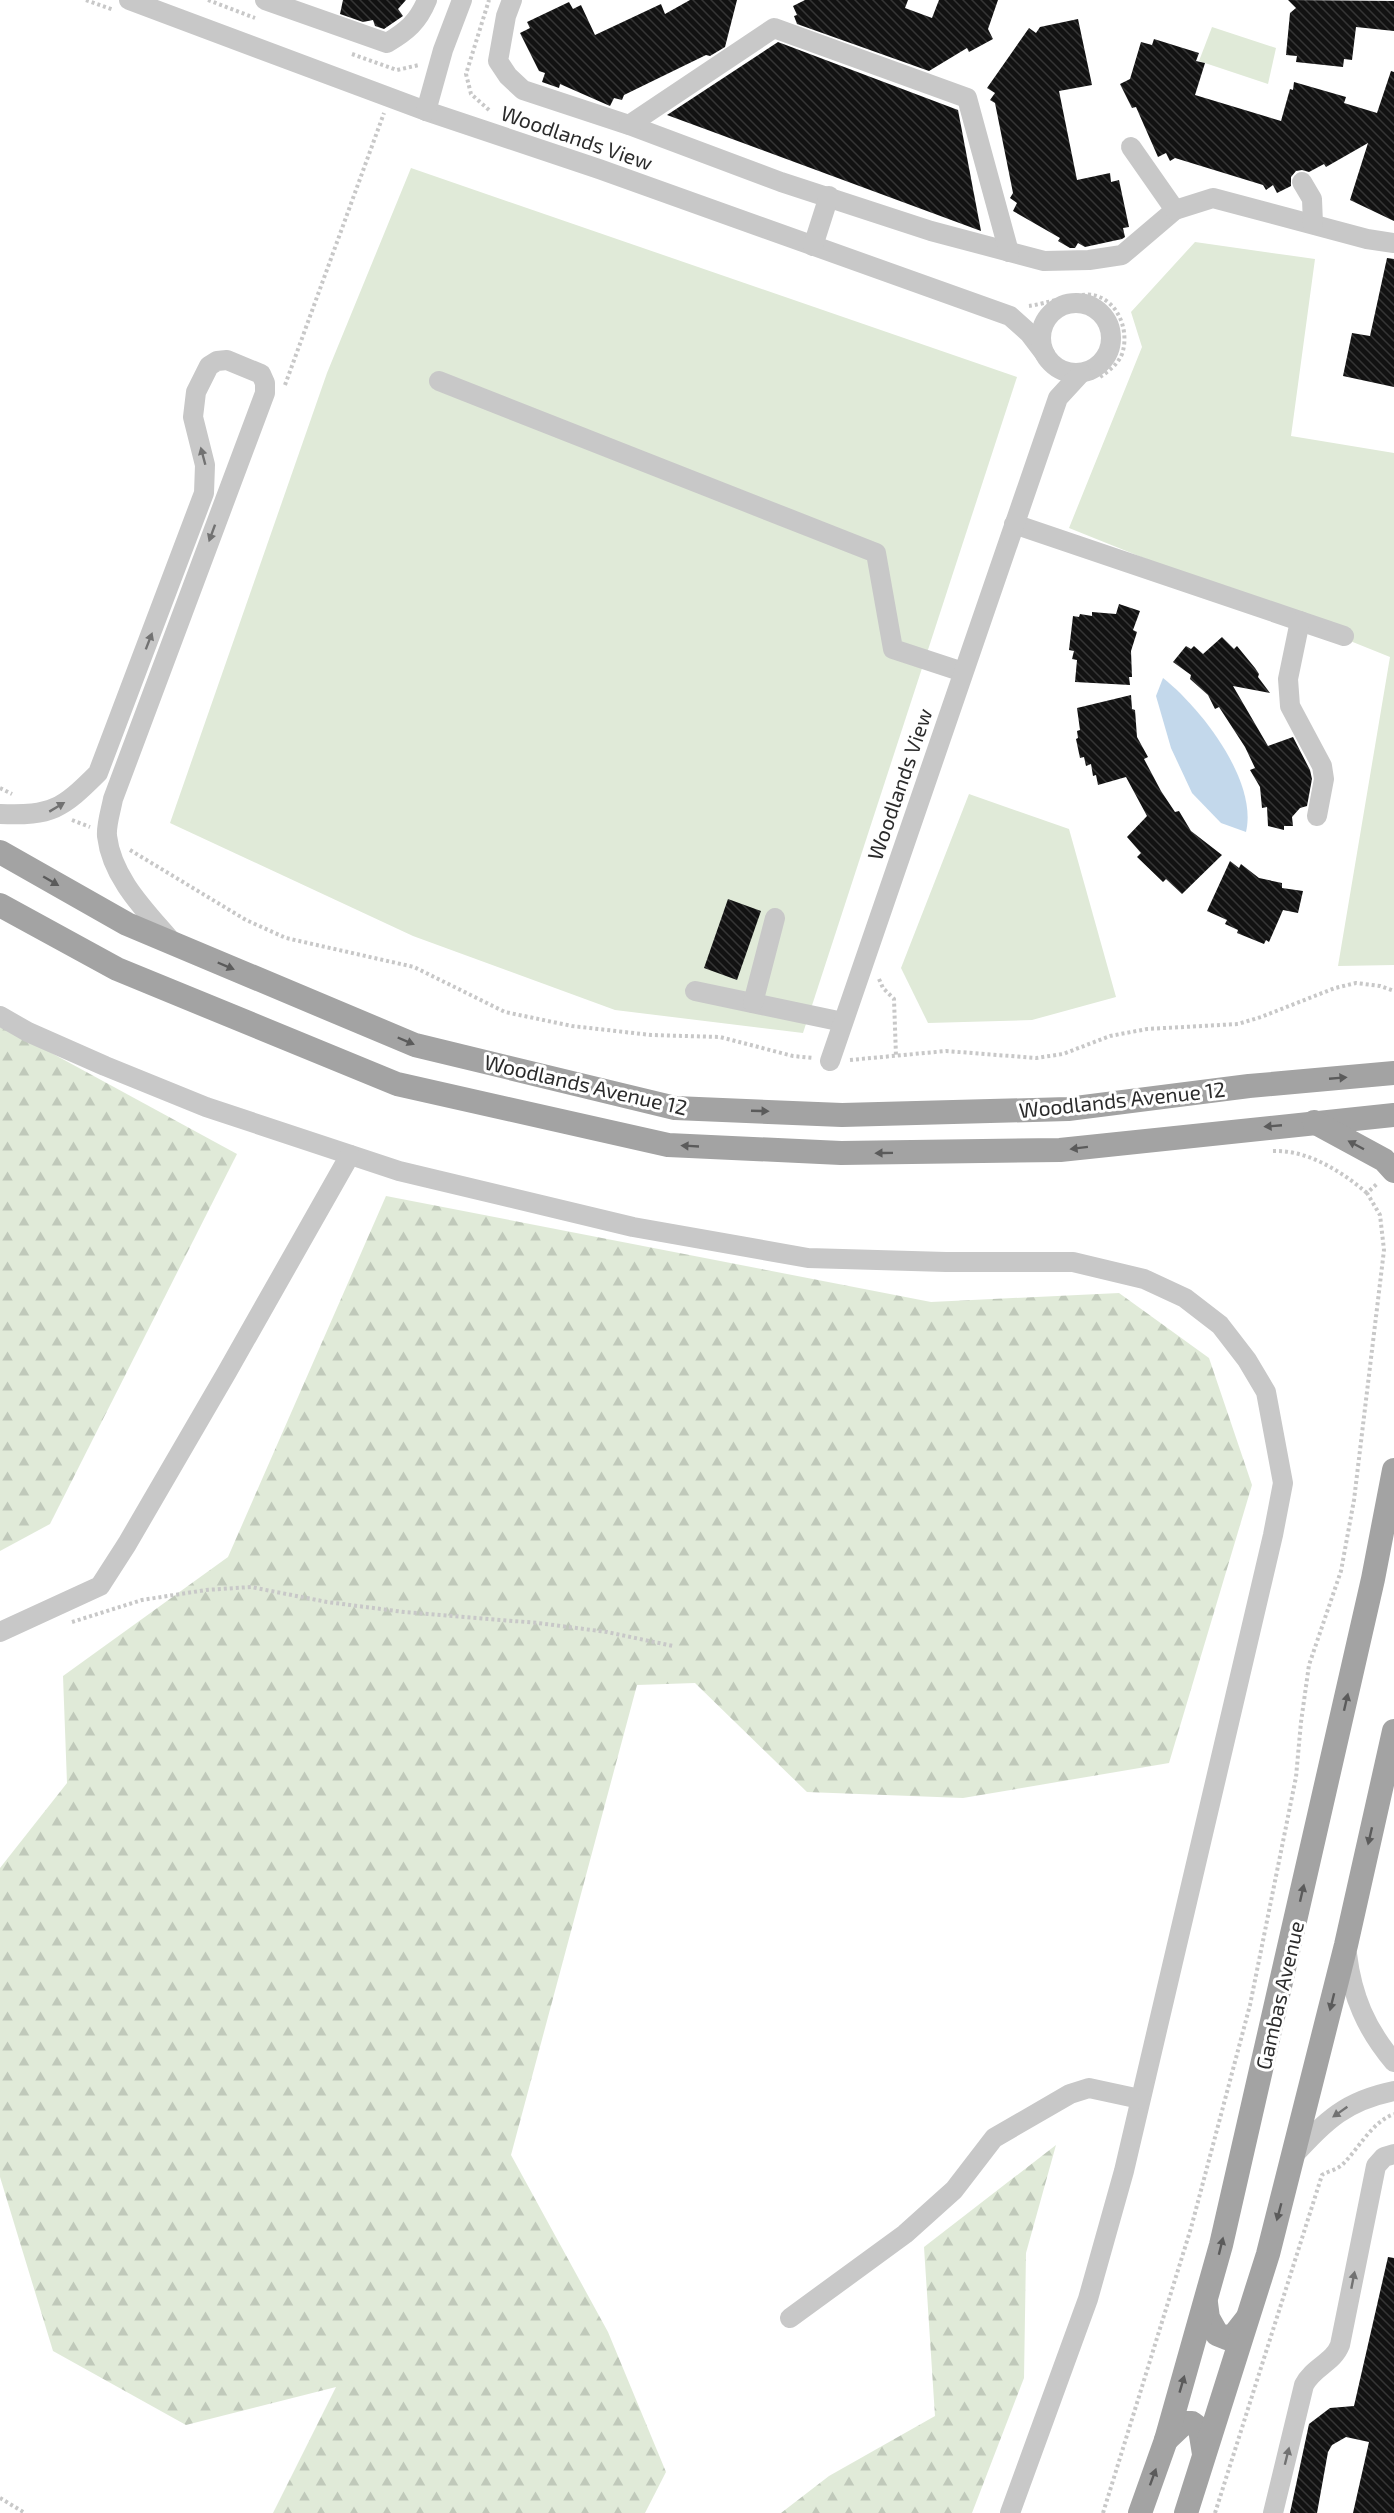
<svg xmlns="http://www.w3.org/2000/svg" width="1394" height="2513" font-family="'Exo 2',sans-serif">
	<style>
		.green { fill: #e0ead8 }
		.forest { fill: url(#forest-firs) }
		.water { fill: #c3d8eb }
		.building { fill: url(#building-back-hatch) }
		.lines { fill: none; stroke-linecap: round; stroke-linejoin: round }
		.path { stroke: #c8c8c8; stroke-width: 4; stroke-dasharray: 3 3; stroke-linecap: butt }
		.minor { stroke: #c8c8c8; stroke-width: 20 }
		.major { stroke: #a3a3a3; stroke-width: 24 }
		.oneway { fill: #727272 }
		.oneway2 { fill: #5b5b5b }
		.labels { text-anchor: middle; dominant-baseline: central; stroke-width: 6; stroke-linejoin: round; paint-order: stroke }
		.street-label { font-size: 21px; fill: #2b2b2b; stroke: #fff }
	</style>
	<defs>
		<pattern id="forest-firs" width="22" height="20" patternUnits="userSpaceOnUse" patternTransform="scale(1.5)"><rect width="22" height="20" fill="#e0ead8"/><path d="M5 1l3.5 6h-7zM16 11l3.5 6h-7z" fill="#c0c9ba"/></pattern>
		<pattern id="building-back-hatch" width="6" height="6" patternUnits="userSpaceOnUse" patternTransform="scale(1.5)"><rect width="6" height="6" fill="#121212"/><path d="M-1 5l2 2M0 0l6 6M5-1l2 2" fill="none" stroke="#353535"/></pattern>
	</defs>
	<rect width="100%" height="100%" fill="#fff"/>
	<g class="green">
		<path d="M 1212,27 L 1276,48 L 1268,84 L 1199,61 Z"/>
		<path d="M 411,168 L 1017,377 L 803,1033 L 615,1010 L 413,936 L 170,823 L 327,373 Z"/>
		<path d="M 1195,242 L 1315,259 L 1291,436 L 1394,453 L 1394,965 L 1338,966 L 1390,657 L 1069,528 L 1142,347 L 1131,312 Z"/>
		<path d="M 969,794 L 1069,829 L 1116,997 L 1032,1020 L 928,1023 L 901,968 Z"/>
	</g>
	<g class="forest">
		<path d="M 0,1025 L 237,1154 L 50,1524 L 0,1551 Z"/>
		<path d="M 386,1196 L 931,1302 L 1119,1293 L 1209,1358 L 1252,1485 L 1169,1763 L 963,1798 L 807,1792 L 695,1683 L 637,1685 L 511,2155 L 608,2332 L 666,2472 L 645,2513 L 273,2513 L 336,2387 L 186,2425 L 53,2351 L 0,2177 L 0,1868 L 67,1783 L 63,1676 L 228,1557 Z"/>
		<path d="M 1056,2145 L 1026,2253 L 1024,2378 L 972,2513 L 781,2513 L 829,2476 L 935,2416 L 924,2247 Z"/>
	</g>
	<path class="water" d="M 1163,678 C 1201,708 1258,781 1246,832 L 1221,823 L 1192,793 L 1171,748 L 1156,696 Z"/>
	<g class="building">
		<path d="M 343,0 L 406,0 L 398,9 L 403,16 L 384,29 L 375,26 L 373,20 L 363,22 L 340,14 Z"/>
		<path d="M 690,0 L 737,0 L 725,47 L 710,56 L 706,55 L 624,95 L 622,100 L 614,98 L 610,106 L 560,84 L 559,88 L 542,82 L 545,73 L 539,71 L 520,33 L 530,28 L 527,22 L 569,2 L 573,9 L 581,5 L 595,35 L 661,4 L 665,14 Z"/>
		<path d="M 805,0 L 908,0 L 905,8 L 932,18 L 939,0 L 998,0 L 988,29 L 993,39 L 969,52 L 967,48 L 929,71 L 797,24 L 794,16 L 797,15 L 793,6 Z"/>
		<path d="M 1288,0 L 1394,1 L 1394,31 L 1356,27 L 1352,60 L 1344,59 L 1343,67 L 1296,62 L 1297,56 L 1286,55 L 1290,13 L 1296,8 Z"/>
		<path d="M 1078,19 L 1092,85 L 1059,91 L 1077,180 L 1110,173 L 1111,182 L 1119,180 L 1129,227 L 1123,228 L 1125,237 L 1122,239 L 1085,247 L 1078,243 L 1075,248 L 1070,248 L 1058,241 L 1060,238 L 1013,211 L 1017,203 L 1010,198 L 1013,193 L 995,103 L 990,100 L 995,93 L 987,88 L 1029,28 L 1036,33 L 1040,27 Z"/>
		<path d="M 1154,39 L 1199,53 L 1196,61 L 1205,63 L 1195,95 L 1281,121 L 1290,89 L 1293,90 L 1294,82 L 1346,97 L 1344,103 L 1377,113 L 1391,71 L 1394,72 L 1394,221 L 1350,200 L 1368,143 L 1326,167 L 1324,164 L 1309,172 L 1302,170 L 1296,171 L 1291,177 L 1291,186 L 1277,193 L 1273,185 L 1266,190 L 1263,185 L 1175,158 L 1170,161 L 1166,153 L 1158,157 L 1136,107 L 1132,108 L 1120,84 L 1130,79 L 1141,42 L 1152,45 Z"/>
		<path d="M 778,42 L 958,110 L 981,231 L 667,115 Z"/>
		<path d="M 1387,258 L 1394,259 L 1394,387 L 1343,376 L 1352,333 L 1370,336 Z"/>
		<path d="M 1119,604 L 1140,611 L 1133,630 L 1137,632 L 1131,651 L 1132,677 L 1129,677 L 1130,685 L 1075,682 L 1077,660 L 1072,659 L 1074,651 L 1069,650 L 1073,616 L 1079,617 L 1080,614 L 1092,616 L 1092,612 L 1116,614 Z"/>
		<path d="M 1222,637 L 1234,649 L 1237,646 L 1255,668 L 1259,674 L 1258,677 L 1270,693 L 1233,686 L 1268,746 L 1293,737 L 1310,770 L 1312,779 L 1307,806 L 1300,808 L 1292,817 L 1293,826 L 1284,826 L 1284,830 L 1268,826 L 1267,807 L 1262,808 L 1260,787 L 1250,770 L 1255,768 L 1245,747 L 1219,707 L 1215,709 L 1208,695 L 1190,679 L 1191,675 L 1173,662 L 1186,646 L 1191,649 L 1194,646 L 1203,654 Z"/>
		<path d="M 1131,695 L 1132,709 L 1135,710 L 1137,737 L 1148,757 L 1144,759 L 1161,791 L 1175,812 L 1179,811 L 1191,831 L 1222,855 L 1182,894 L 1166,879 L 1163,882 L 1137,857 L 1141,853 L 1127,837 L 1147,816 L 1126,777 L 1098,785 L 1096,775 L 1093,776 L 1091,764 L 1086,766 L 1084,757 L 1080,758 L 1076,739 L 1078,738 L 1077,731 L 1080,730 L 1077,708 Z"/>
		<path d="M 1230,861 L 1239,868 L 1241,864 L 1259,878 L 1282,883 L 1282,888 L 1303,891 L 1298,913 L 1283,910 L 1269,942 L 1266,940 L 1264,944 L 1237,933 L 1238,930 L 1225,924 L 1227,920 L 1207,911 Z"/>
		<path d="M 728,899 L 761,911 L 737,980 L 704,968 Z"/>
		<path d="M 1388,2257 L 1394,2258 L 1394,2513 L 1353,2513 L 1369,2442 L 1346,2437 L 1332,2445 L 1328,2452 L 1317,2513 L 1290,2513 L 1309,2424 L 1330,2408 L 1354,2406 Z"/>
	</g>
	<g class="lines">
		<g class="path">
			<path d="M 86,0 L 114,10"/>
			<path d="M 208,0 L 255,18"/>
			<path d="M 352,54 L 397,70 L 419,65"/>
			<path d="M 489,110 L 471,94 L 466,74 L 489,0"/>
			<path d="M 1029,306 C 1044,304 1080,292 1093,295 C 1118,300 1130,331 1122,354 C 1118,364 1109,371 1100,377"/>
			<path d="M 285,385 L 384,113"/>
			<path d="M 0,788 L 12,794"/>
			<path d="M 72,820 L 90,827"/>
			<path d="M 130,850 L 246,920 L 286,938 L 414,967 L 505,1012 L 572,1026 L 651,1035 L 720,1037 L 793,1056 L 813,1058"/>
			<path d="M 879,979 L 883,988 L 894,999 L 896,1056"/>
			<path d="M 850,1060 L 946,1051 L 1036,1058 L 1063,1054 L 1110,1036 L 1147,1029 L 1238,1024 L 1261,1017 L 1335,988 L 1356,983 L 1380,986 L 1394,991"/>
			<path d="M 1273,1151 C 1308,1150 1341,1171 1367,1193"/>
			<path d="M 72,1622 L 142,1600 L 206,1590 L 251,1587 L 327,1602 L 404,1612 L 538,1623 L 607,1632 L 673,1646"/>
			<path d="M 0,2498 L 25,2513"/>
			<path d="M 1103,2513 L 1191,2228 L 1250,2005 L 1296,1777 L 1301,1722 L 1309,1665 L 1341,1571 L 1354,1500 L 1384,1250 L 1380,1215 L 1367,1193 L 1378,1183"/>
			<path d="M 1215,2513 L 1322,2175 C 1328,2171 1337,2170 1343,2164 C 1359,2148 1372,2122 1394,2114"/>
		</g>
		<g class="minor">
			<path d="M 129,0 L 426,111 L 599,169 L 1010,316 L 1029,333 L 1045,354"/>
			<path d="M 265,0 L 387,43 C 407,31 418,22 427,0"/>
			<path d="M 512,0 L 506,16 L 498,61 L 508,76 L 523,90 L 629,125 L 781,182 L 931,231 L 1044,261 L 1089,260 L 1122,255 L 1175,210 L 1213,198 L 1367,239 L 1394,243"/>
			<path d="M 426,111 L 443,50 L 462,0"/>
			<path d="M 629,125 L 774,28 L 967,98 L 1009,252"/>
			<path d="M 1131,147 L 1175,210"/>
			<path d="M 1302,182 L 1312,199 L 1313,224"/>
			<path d="M 813,246 L 829,196"/>
			<circle cx="1076" cy="338" r="35"/>
			<path d="M 439,381 L 876,553 L 893,649 L 963,672"/>
			<path d="M 1014,524 L 1344,636"/>
			<path d="M 1300,621 L 1288,679 L 1290,706 L 1322,766 L 1324,779 L 1317,816"/>
			<path d="M 0,814 C 52,816 62,809 98,773 L 204,493 L 205,465 L 193,417 L 196,392 L 209,366 L 217,361 L 227,360 L 261,374 L 265,383 L 265,393 L 113,799 C 111,810 106,825 107,836 C 112,879 147,912 173,943"/>
			<path d="M 695,991 L 843,1022"/>
			<path d="M 753,1003 L 775,918"/>
			<path d="M 0,1016 L 28,1032 L 105,1066 L 206,1107 L 399,1171 L 633,1227 L 808,1258 L 946,1262 L 1073,1262 L 1144,1279 L 1185,1298 L 1220,1325 L 1247,1360 L 1266,1392 L 1283,1483 L 1273,1535 L 1124,2171 L 1088,2299 L 1010,2513"/>
			<path d="M 830,1061 L 1058,398 L 1081,373"/>
			<path d="M 0,1632 L 100,1586 L 127,1544 L 227,1372 L 350,1155"/>
			<path d="M 1347,1954 C 1352,1996 1366,2029 1394,2062"/>
			<path d="M 1294,2155 C 1327,2120 1345,2101 1394,2091"/>
			<path d="M 790,2318 L 905,2234 L 954,2190 L 994,2138 L 1070,2094 L 1089,2088 L 1140,2099"/>
			<path d="M 1273,2513 L 1304,2385 C 1313,2367 1333,2363 1340,2345 L 1376,2166 L 1384,2157 L 1394,2154"/>
		</g>
		<g class="major">
			<path d="M 0,852 L 127,924 L 415,1045 L 675,1108 L 842,1115 L 1068,1109 L 1249,1086 L 1394,1073"/>
			<path d="M 0,905 L 117,969 L 397,1084 L 668,1145 L 841,1153 L 1060,1150 L 1394,1115"/>
			<path d="M 1314,1122 L 1384,1160 L 1394,1171"/>
			<path d="M 1206,2303 L 1208,2318 L 1217,2334 L 1227,2338 L 1235,2334 L 1246,2320"/>
			<path d="M 1166,2440 L 1184,2423 L 1192,2423 L 1200,2429 L 1204,2454"/>
			<path d="M 1140,2513 L 1166,2440 L 1221,2245 L 1373,1579 L 1394,1470"/>
			<path d="M 1186,2513 L 1268,2254 L 1346,1945 L 1394,1731"/>
		</g>
	</g>
	<defs><path id="oneway-solid" d="M-6-.8H1V-3.2L6.5 0L1 3.2V.8H-6Z" transform="scale(1.5)"/></defs>
	<g class="oneway">
		<use href="#oneway-solid" transform="translate(203 456) rotate(-105)"/>
		<use href="#oneway-solid" transform="translate(212 533) rotate(110)"/>
		<use href="#oneway-solid" transform="translate(149 641) rotate(-69)"/>
		<use href="#oneway-solid" transform="translate(57 807) rotate(-31)"/>
		<use href="#oneway-solid" transform="translate(1340 2112) rotate(145)"/>
		<use href="#oneway-solid" transform="translate(1353 2280) rotate(-79)"/>
		<use href="#oneway-solid" transform="translate(1287 2456) rotate(-76)"/>
	</g>
	<g class="oneway2">
		<use href="#oneway-solid" transform="translate(51 881) rotate(30)"/>
		<use href="#oneway-solid" transform="translate(226 966) rotate(23)"/>
		<use href="#oneway-solid" transform="translate(406 1041) rotate(23)"/>
		<use href="#oneway-solid" transform="translate(1338 1078) rotate(-5)"/>
		<use href="#oneway-solid" transform="translate(760 1111) rotate(2)"/>
		<use href="#oneway-solid" transform="translate(1273 1126) rotate(175)"/>
		<use href="#oneway-solid" transform="translate(1356 1145) rotate(-152)"/>
		<use href="#oneway-solid" transform="translate(690 1146) rotate(-177)"/>
		<use href="#oneway-solid" transform="translate(1079 1148) rotate(173)"/>
		<use href="#oneway-solid" transform="translate(884 1153) rotate(179)"/>
		<use href="#oneway-solid" transform="translate(1346 1702) rotate(-77)"/>
		<use href="#oneway-solid" transform="translate(1370 1836) rotate(103)"/>
		<use href="#oneway-solid" transform="translate(1302 1893) rotate(-77)"/>
		<use href="#oneway-solid" transform="translate(1332 2002) rotate(104)"/>
		<use href="#oneway-solid" transform="translate(1279 2212) rotate(105)"/>
		<use href="#oneway-solid" transform="translate(1221 2246) rotate(-76)"/>
		<use href="#oneway-solid" transform="translate(1182 2384) rotate(-74)"/>
		<use href="#oneway-solid" transform="translate(1153 2477) rotate(-70)"/>
	</g>
	<g class="labels">
		<g class="street-label">
			<text transform="translate(577 137) rotate(19)">Woodlands View</text>
			<text transform="translate(899 784) rotate(-71)">Woodlands View</text>
			<text transform="translate(586 1084) rotate(13)">Woodlands Avenue 12</text>
			<text transform="translate(1122 1099) rotate(-6)">Woodlands Avenue 12</text>
			<text transform="translate(1279 1995) rotate(-77)">Gambas Avenue</text>
		</g>
	</g>
</svg>
